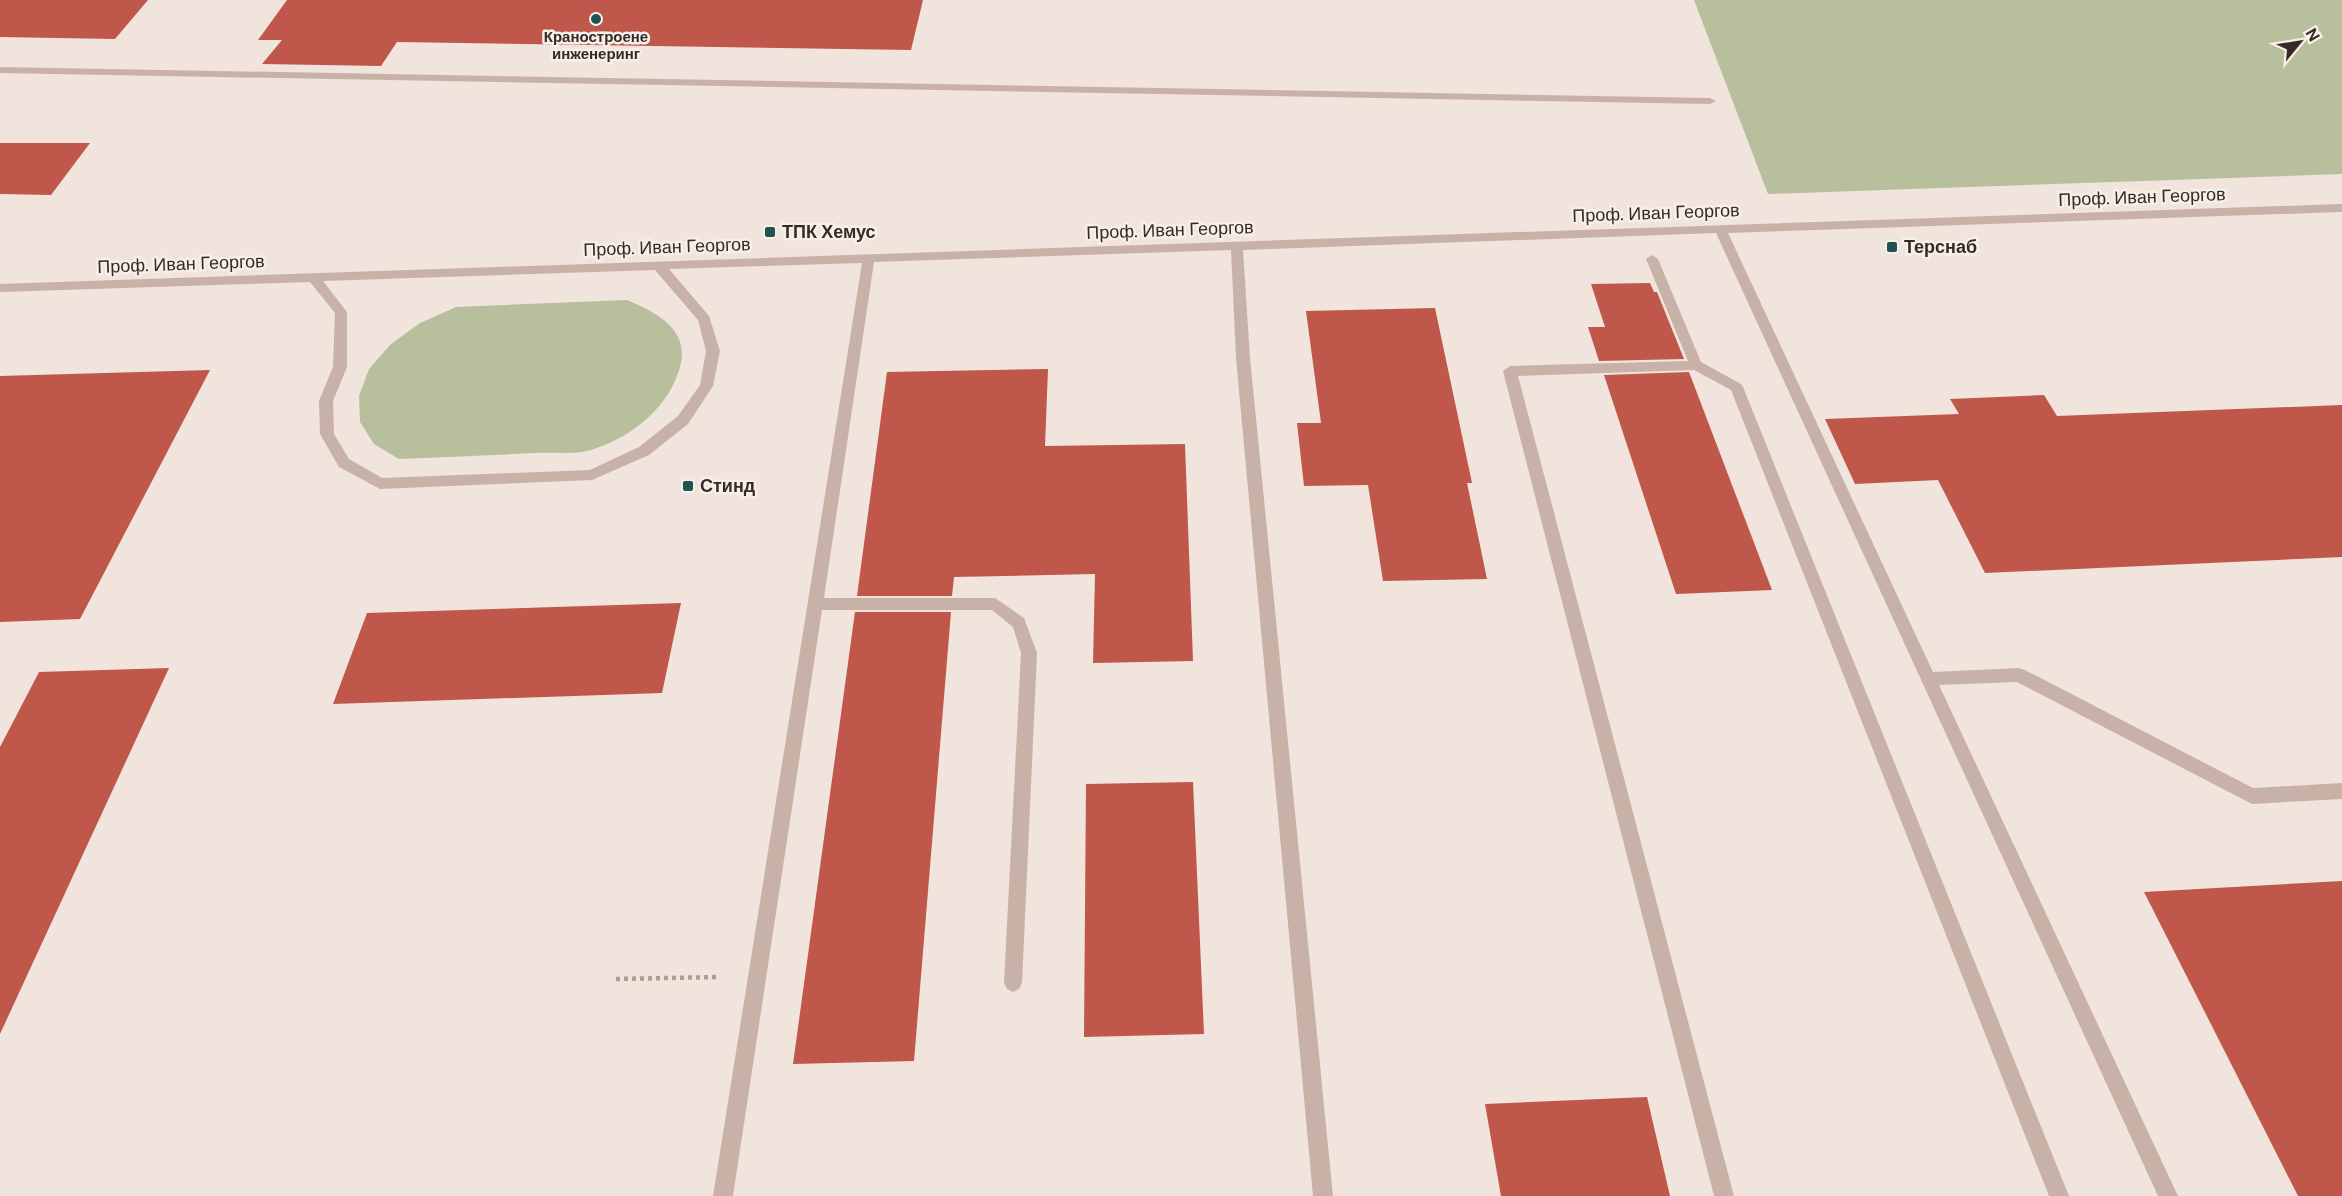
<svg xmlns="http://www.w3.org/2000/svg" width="2342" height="1196" font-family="'DM Sans',sans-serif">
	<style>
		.green { fill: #b8bf9d }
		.building { fill: #bf574b }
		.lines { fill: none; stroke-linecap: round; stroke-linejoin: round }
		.path { stroke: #b39c93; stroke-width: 4.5; stroke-dasharray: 4 4; stroke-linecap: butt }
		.minor { fill: #c8b2a8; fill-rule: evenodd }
		.poi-dot { fill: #205451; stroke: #f8efe8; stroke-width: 2 }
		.labels { text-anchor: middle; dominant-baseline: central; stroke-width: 5; stroke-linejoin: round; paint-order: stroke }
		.far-poi-label { font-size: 15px; font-weight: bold; fill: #352a28; stroke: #f8efe8 }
		.street-label { font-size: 18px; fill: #352a28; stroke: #f8efe8 }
		.poi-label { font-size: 18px; font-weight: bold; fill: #352a28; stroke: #f8efe8; text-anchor: start }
	</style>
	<rect width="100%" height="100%" fill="#f0e4dc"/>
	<g class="green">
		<path d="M 1694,0 L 2342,0 L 2342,174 L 1768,194 Z"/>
		<path d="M 627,300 C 653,311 688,327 681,363 C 671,406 633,437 591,450 C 574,455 553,452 536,453 C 490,455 445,457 399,459 L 374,444 L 360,422 L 359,396 L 369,369 L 391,344 L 420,323 L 456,307 Z"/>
	</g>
	<g class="building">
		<path d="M 0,0 L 148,0 L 115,39 L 0,37 Z"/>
		<path d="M 287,0 L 923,0 L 911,50 L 397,42 L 381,66 L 262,64 L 282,40 L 258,40 Z"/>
		<path d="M 0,143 L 90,143 L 51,195 L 0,194 Z"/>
		<path d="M 1650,283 L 1654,292 L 1657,292 L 1684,359 L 1599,361 L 1588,327 L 1605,327 L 1591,284 Z"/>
		<path d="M 1435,308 L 1472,483 L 1467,483 L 1487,579 L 1383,581 L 1368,485 L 1304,486 L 1297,423 L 1321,423 L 1306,311 Z"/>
		<path d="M 1048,369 L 1045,446 L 1185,444 L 1193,661 L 1093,663 L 1095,574 L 954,577 L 952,596 L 857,596 L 887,372 Z"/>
		<path d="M 210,370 L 80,619 L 0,622 L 0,376 Z"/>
		<path d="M 1689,372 L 1772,590 L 1676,594 L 1604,375 Z"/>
		<path d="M 2044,395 L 2057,416 L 2342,405 L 2342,557 L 1985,573 L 1938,480 L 1855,484 L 1825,419 L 1959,414 L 1950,399 Z"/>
		<path d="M 681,603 L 662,693 L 333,704 L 367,613 Z"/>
		<path d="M 855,612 L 951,612 L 914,1061 L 793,1064 Z"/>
		<path d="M 169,668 L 0,1034 L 0,747 L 39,672 Z"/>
		<path d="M 1193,782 L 1204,1034 L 1084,1037 L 1086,784 Z"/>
		<path d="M 2342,881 L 2342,1196 L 2298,1196 L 2144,892 Z"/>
		<path d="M 1647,1097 L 1670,1196 L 1501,1196 L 1485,1104 Z"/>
	</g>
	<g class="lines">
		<path class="path" d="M 616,979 L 720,977"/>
		<g class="minor">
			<path d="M 0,67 L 1710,98 L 1716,101 L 1710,104 L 0,73 Z"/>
			<path d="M 2342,204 L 2342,212 L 1728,233 L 1933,672 L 2019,668 L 2025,670 L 2253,788 L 2342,783 L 2342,799 L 2252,804 L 2017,682 L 1939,685 L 2178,1196 L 2158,1196 L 1716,233 L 1243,250 L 1250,358 L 1333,1196 L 1313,1196 L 1236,358 L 1231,250 L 874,262 L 824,598 L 995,598 L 1024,618 L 1037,653 L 1022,983 L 1019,989 L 1013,992 L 1007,989 L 1004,983 L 1021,653 L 1013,627 L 992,610 L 822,610 L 733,1196 L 713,1196 L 862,263 L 669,269 L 709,316 L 720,351 L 713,386 L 688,424 L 649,455 L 592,480 L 380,489 L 339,467 L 320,434 L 319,401 L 333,367 L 335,313 L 310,282 L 0,292 L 0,284 ZM 655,270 L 698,320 L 706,351 L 700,385 L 678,416 L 639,447 L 590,470 L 382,478 L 349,459 L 334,434 L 333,401 L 347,367 L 347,312 L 323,281 Z"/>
			<path d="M 1652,255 L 1658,259 L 1701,362 L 1741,384 L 1743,387 L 2069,1196 L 2049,1196 L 1731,390 L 1694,370 L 1518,376 L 1734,1196 L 1714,1196 L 1503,371 L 1510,366 L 1688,361 L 1646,259 Z"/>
		</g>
	</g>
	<g class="poi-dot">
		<circle cx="596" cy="19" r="6"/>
		<rect x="764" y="226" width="12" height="12" rx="3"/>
		<rect x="1886" y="241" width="12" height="12" rx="3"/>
		<rect x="682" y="480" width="12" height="12" rx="3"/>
	</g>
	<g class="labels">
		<g class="far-poi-label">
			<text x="596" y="37">Краностроене<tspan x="596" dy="17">инженеринг</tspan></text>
		</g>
		<g class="street-label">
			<text transform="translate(2142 197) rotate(-2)">Проф. Иван Георгов</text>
			<text transform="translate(1656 213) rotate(-2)">Проф. Иван Георгов</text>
			<text transform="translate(1170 230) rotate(-2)">Проф. Иван Георгов</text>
			<text transform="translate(667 247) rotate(-2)">Проф. Иван Георгов</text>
			<text transform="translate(181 264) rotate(-2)">Проф. Иван Георгов</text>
		</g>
		<g class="poi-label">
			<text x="782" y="232">ТПК Хемус</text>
			<text x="1904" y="247">Терснаб</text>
			<text x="700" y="486">Стинд</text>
		</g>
	</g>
	<g transform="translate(2300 42) rotate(60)" stroke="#f8efe8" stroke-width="4.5" paint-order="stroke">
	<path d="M0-4.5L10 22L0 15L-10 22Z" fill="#352a28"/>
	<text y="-9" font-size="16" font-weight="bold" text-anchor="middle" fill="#352a28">N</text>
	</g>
</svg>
